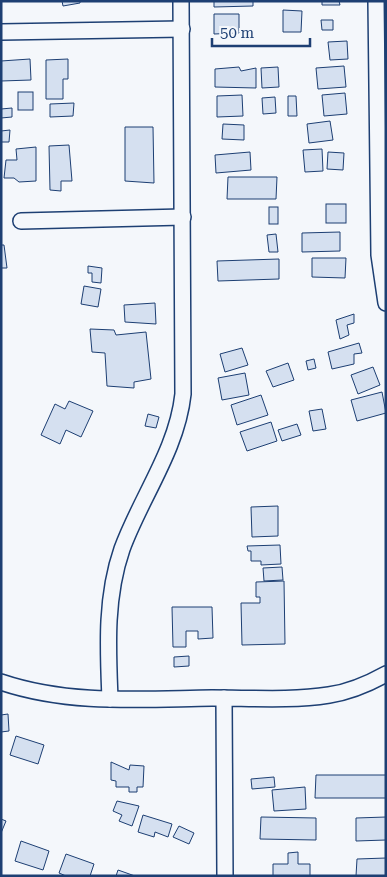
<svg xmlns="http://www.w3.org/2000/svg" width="387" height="877" font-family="'Roboto Serif',serif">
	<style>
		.building { fill: #d5e0f0; stroke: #1d3f73 }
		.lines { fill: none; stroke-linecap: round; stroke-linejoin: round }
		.minor-casing { stroke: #1d3f73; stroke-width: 18 }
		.minor { stroke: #f4f7fb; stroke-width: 15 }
	</style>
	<rect width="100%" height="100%" fill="#f4f7fb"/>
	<g class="building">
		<path d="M 62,1 L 80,1 L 80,3 L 63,6 Z"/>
		<path d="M 214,1 L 253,1 L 253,6 L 214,7 Z"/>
		<path d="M 322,1 L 339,1 L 340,5 L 322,5 Z"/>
		<path d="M 283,10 L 302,11 L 301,32 L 283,32 Z"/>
		<path d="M 214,14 L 239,14 L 239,33 L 214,34 Z"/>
		<path d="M 321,20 L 333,20 L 333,30 L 322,30 Z"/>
		<path d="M 347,41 L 348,59 L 330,60 L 328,42 Z"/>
		<path d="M 30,59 L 31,80 L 1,81 L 1,61 Z"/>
		<path d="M 68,59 L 68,79 L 63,79 L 63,99 L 46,99 L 46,60 Z"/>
		<path d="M 344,66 L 346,87 L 318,89 L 316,68 Z"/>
		<path d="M 239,67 L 241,71 L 256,68 L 256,88 L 215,87 L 215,69 Z"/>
		<path d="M 278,67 L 279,87 L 262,88 L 261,68 Z"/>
		<rect x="18" y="92" width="15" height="18"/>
		<path d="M 345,93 L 347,114 L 324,116 L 322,95 Z"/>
		<path d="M 242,95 L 243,116 L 217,117 L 217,96 Z"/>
		<path d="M 288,96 L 296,96 L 297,116 L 288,116 Z"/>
		<path d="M 275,97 L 276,113 L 263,114 L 262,98 Z"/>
		<path d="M 74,103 L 73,116 L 50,117 L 50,104 Z"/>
		<path d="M 12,108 L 12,117 L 1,118 L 1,109 Z"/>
		<path d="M 330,121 L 333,140 L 309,143 L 307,124 Z"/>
		<path d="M 223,124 L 244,125 L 244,140 L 222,139 Z"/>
		<path d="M 125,127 L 153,127 L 154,183 L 125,181 Z"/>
		<path d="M 10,130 L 9,142 L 1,142 L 1,131 Z"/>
		<path d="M 69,145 L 72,181 L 61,181 L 61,191 L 50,190 L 49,146 Z"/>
		<path d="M 36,147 L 36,181 L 19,182 L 14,178 L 4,178 L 6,160 L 17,160 L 16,149 Z"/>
		<path d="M 322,149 L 323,171 L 305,172 L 303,150 Z"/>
		<path d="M 250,152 L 251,170 L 216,173 L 215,155 Z"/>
		<path d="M 328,152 L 344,153 L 343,170 L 327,169 Z"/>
		<path d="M 228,177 L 277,177 L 276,199 L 227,199 Z"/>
		<rect x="326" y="204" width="20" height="19"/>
		<rect x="269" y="207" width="9" height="17"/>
		<path d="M 340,232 L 340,251 L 302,252 L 302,233 Z"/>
		<path d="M 276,234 L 278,252 L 269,252 L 267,235 Z"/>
		<path d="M 1,245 L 4,245 L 7,268 L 1,268 Z"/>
		<path d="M 312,258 L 346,258 L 345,278 L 312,277 Z"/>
		<path d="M 279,259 L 279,279 L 218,281 L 217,261 Z"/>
		<path d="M 88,266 L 102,268 L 101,283 L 92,282 L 92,273 L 88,273 Z"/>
		<path d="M 84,286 L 101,289 L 98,307 L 81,304 Z"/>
		<path d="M 155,303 L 156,324 L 125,322 L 124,305 Z"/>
		<path d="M 354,314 L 354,323 L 347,325 L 349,335 L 340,339 L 336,320 Z"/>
		<path d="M 90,329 L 114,330 L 116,335 L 146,332 L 151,379 L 134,382 L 134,388 L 107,386 L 105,353 L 92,352 Z"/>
		<path d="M 359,343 L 362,353 L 354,354 L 354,364 L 332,369 L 328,352 Z"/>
		<path d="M 242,348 L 248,365 L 225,372 L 220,354 Z"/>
		<path d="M 314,359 L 316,368 L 308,370 L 306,361 Z"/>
		<path d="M 288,363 L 294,380 L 273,387 L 266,371 Z"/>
		<path d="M 373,367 L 380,385 L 358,394 L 351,375 Z"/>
		<path d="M 245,373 L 249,395 L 222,400 L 218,378 Z"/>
		<path d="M 382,392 L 386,413 L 357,421 L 351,400 Z"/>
		<path d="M 261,395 L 268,415 L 237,425 L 231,405 Z"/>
		<path d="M 69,401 L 93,411 L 81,437 L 66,430 L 60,444 L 41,435 L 55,404 L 65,409 Z"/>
		<path d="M 322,409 L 326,429 L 313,431 L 309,411 Z"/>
		<path d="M 148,414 L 159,417 L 156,428 L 145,426 Z"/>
		<path d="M 271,422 L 277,441 L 247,451 L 240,432 Z"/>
		<path d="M 297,424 L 301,435 L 282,441 L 278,430 Z"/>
		<path d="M 278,506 L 278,536 L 252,537 L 251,507 Z"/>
		<path d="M 280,545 L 281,564 L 261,565 L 261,561 L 251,561 L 251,551 L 248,551 L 247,546 Z"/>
		<path d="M 282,567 L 283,580 L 264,581 L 263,568 Z"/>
		<path d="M 284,581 L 285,644 L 242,645 L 241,603 L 260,603 L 260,597 L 256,597 L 256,582 Z"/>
		<path d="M 172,607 L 212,607 L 213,638 L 198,639 L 198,631 L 186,631 L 186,647 L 173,647 Z"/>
		<path d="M 189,656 L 189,666 L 174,667 L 174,657 Z"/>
		<path d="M 8,714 L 9,731 L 1,732 L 1,715 Z"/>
		<path d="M 16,736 L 44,745 L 38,764 L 10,755 Z"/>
		<path d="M 111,762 L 129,770 L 130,765 L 144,766 L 143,787 L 137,787 L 137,792 L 129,792 L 129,787 L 116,787 L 116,781 L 111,780 Z"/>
		<path d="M 316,775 L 386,775 L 386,798 L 315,798 Z"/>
		<path d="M 274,777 L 275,787 L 252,789 L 251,779 Z"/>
		<path d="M 305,787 L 306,809 L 274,811 L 272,790 Z"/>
		<path d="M 117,801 L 139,806 L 132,826 L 119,821 L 122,815 L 113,811 Z"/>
		<path d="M 143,815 L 172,824 L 168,837 L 155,832 L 154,837 L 138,832 Z"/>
		<path d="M 261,817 L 316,818 L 316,840 L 260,839 Z"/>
		<path d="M 386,817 L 386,840 L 356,841 L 356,818 Z"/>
		<path d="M 1,819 L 6,821 L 1,833 Z"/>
		<path d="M 179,826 L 194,833 L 189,844 L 173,837 Z"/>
		<path d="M 21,841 L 49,851 L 43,870 L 15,861 Z"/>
		<path d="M 298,852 L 298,864 L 310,864 L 310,876 L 273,876 L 273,864 L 288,864 L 288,853 Z"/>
		<path d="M 66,854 L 94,864 L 90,876 L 66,876 L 59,873 Z"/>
		<path d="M 386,858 L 386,876 L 356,876 L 357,859 Z"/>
		<path d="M 118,870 L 135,876 L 116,876 Z"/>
	</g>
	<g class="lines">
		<defs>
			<g id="minor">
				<path d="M 376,1 L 379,255 L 386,303"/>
				<path d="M 1,32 L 182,29"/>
				<path d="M 21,221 L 183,217"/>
				<path d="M 1,682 C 69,705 141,699 212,698 C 251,698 291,701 329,695 C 349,692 368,684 386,674"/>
				<path d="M 224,698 L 225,876"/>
				<path d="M 110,699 C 108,649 105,598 122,549 C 141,497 177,450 183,394 L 181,1"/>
			</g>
		</defs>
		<use href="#minor" class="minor-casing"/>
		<use href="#minor" class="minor"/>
	</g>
	<rect width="387" height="877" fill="none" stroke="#1d3f73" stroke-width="5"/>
	<path d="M212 38v8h98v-8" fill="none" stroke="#1d3f73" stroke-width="2.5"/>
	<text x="220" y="38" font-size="15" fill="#1d3f73" stroke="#f4f7fb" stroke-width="4" paint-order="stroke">50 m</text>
</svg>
